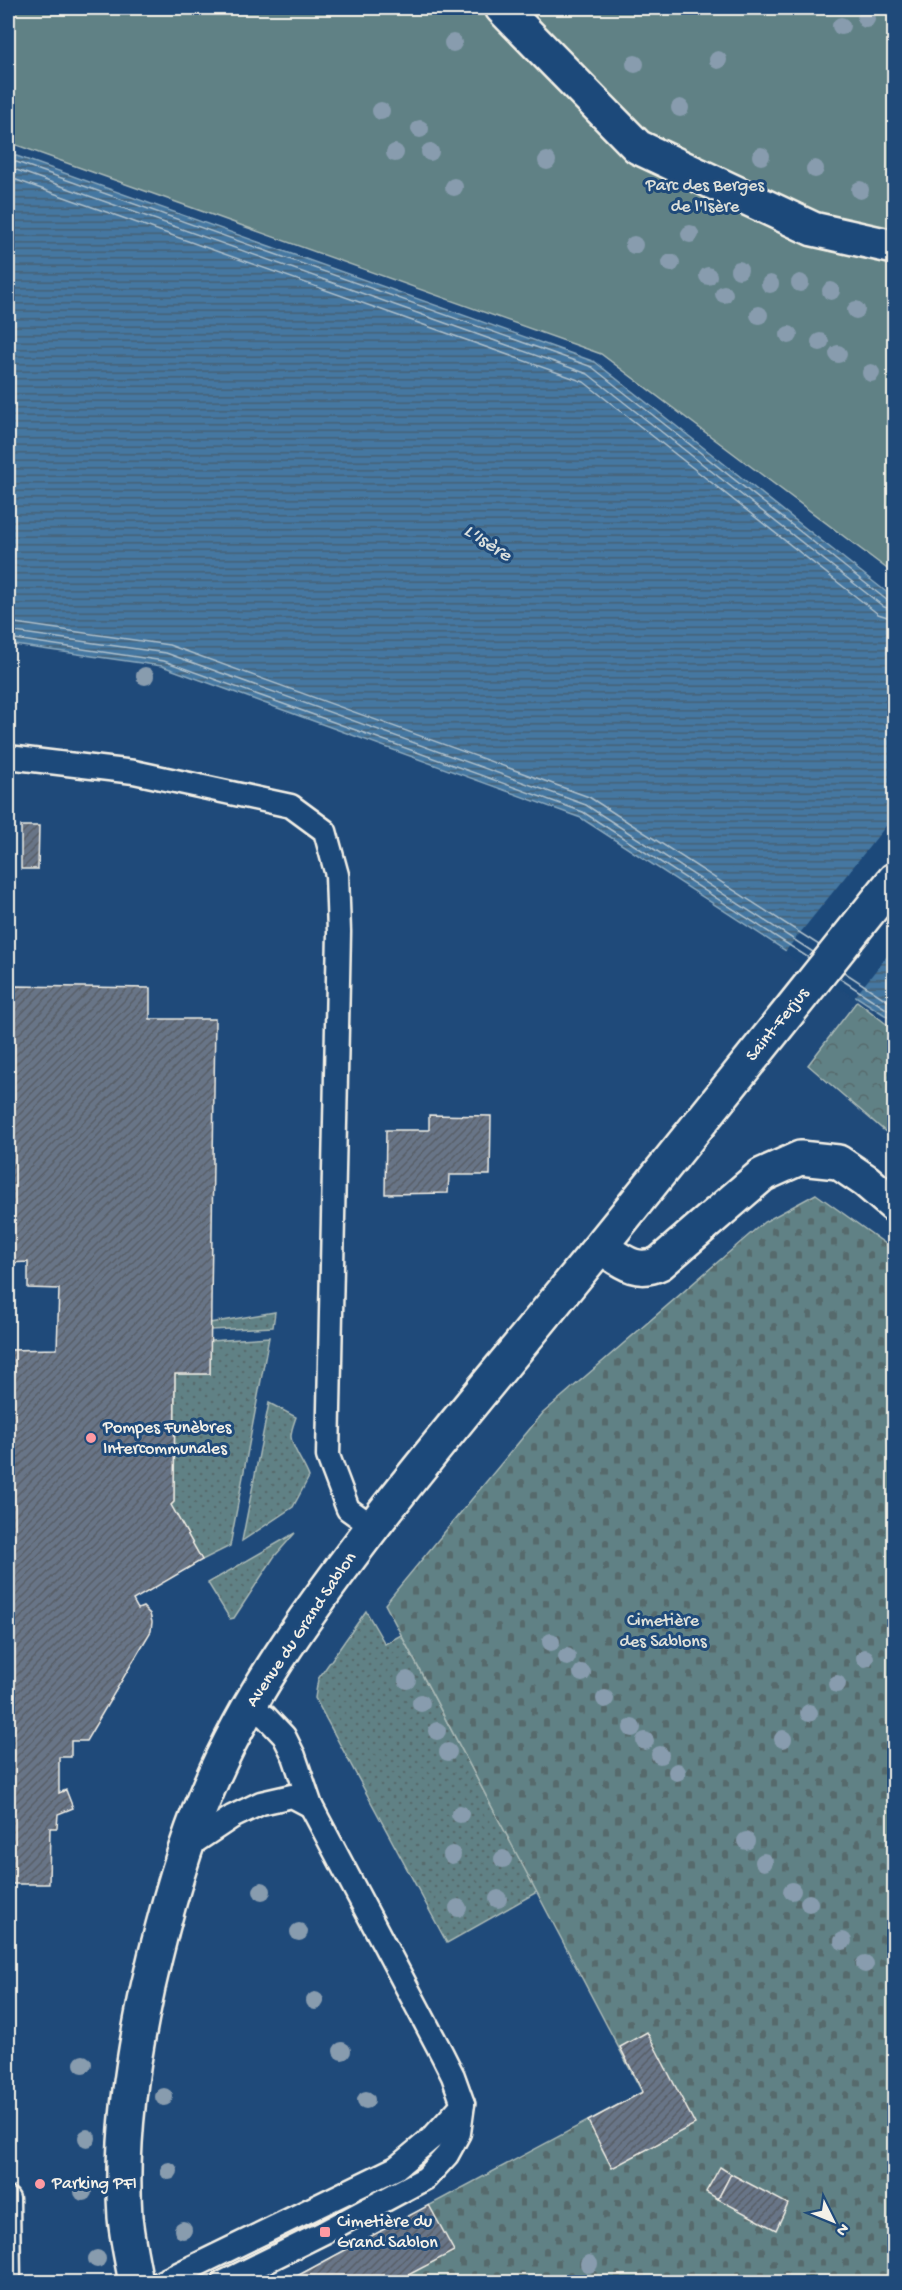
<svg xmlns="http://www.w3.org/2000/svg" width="902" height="2290" font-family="'Gochi Hand',sans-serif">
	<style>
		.grass { fill: url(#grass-dots); stroke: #aab9b6; stroke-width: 1.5 }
		.forest { fill: url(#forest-crowns); stroke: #aab9b6; stroke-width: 1.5 }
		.cemetery { fill: url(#cemetery-stones); stroke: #aab9b6; stroke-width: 1.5 }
		.green { fill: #608185; stroke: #aab9b6; stroke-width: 1.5 }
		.water { fill: url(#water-rules); stroke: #8aa8bd; stroke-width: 1.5 }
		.pier { fill: #1f4a7a }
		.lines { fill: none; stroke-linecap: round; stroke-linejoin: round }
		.shore { stroke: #aec0cc; stroke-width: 1.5 }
		.building { fill: url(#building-hatch); stroke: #f4f1e8; stroke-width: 1.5 }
		.service-casing { stroke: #f4f1e8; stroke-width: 27 }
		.minor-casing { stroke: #f4f1e8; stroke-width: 38 }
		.tertiary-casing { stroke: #f4f1e8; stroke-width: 38 }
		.secondary-casing { stroke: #f4f1e8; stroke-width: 38 }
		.service { stroke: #1f4a7a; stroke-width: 22 }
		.minor { stroke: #1f4a7a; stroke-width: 33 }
		.tertiary { stroke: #1f4a7a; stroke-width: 33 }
		.secondary { stroke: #1f4a7a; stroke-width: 33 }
		.tree { fill: #889cae }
		.poi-dot { fill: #ff9aa2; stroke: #1f4a7a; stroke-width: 2 }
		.labels { text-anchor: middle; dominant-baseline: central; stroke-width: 6; stroke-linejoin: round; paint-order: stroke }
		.park-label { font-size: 18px; fill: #dee0d9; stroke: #1f4a7a }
		.street-label { font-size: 18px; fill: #f4f1e8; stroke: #1f4a7a }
		.poi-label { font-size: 18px; fill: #f4f1e8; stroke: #1f4a7a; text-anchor: start }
		.water-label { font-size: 20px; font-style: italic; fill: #dadfdd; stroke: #1f4a7a }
	</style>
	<defs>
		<pattern id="grass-dots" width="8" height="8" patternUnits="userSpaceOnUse" patternTransform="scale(1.5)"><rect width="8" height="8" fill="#608185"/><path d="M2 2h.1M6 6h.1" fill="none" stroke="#576a6c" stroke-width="1.8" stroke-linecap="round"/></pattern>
		<pattern id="forest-crowns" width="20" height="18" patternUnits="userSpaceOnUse" patternTransform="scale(1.5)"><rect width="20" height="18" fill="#608185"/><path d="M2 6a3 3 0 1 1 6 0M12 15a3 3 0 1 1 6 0" fill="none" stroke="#576a6c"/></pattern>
		<pattern id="cemetery-stones" width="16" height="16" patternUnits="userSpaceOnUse" patternTransform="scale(1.5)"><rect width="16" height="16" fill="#608185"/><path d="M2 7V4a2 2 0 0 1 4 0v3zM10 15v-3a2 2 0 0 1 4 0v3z" fill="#576a6c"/></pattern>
		<pattern id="water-rules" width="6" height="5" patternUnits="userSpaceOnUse" patternTransform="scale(1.5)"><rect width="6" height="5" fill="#4477a1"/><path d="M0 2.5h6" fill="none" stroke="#466074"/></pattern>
		<pattern id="building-hatch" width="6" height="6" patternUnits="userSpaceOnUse" patternTransform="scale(1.5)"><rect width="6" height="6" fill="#687487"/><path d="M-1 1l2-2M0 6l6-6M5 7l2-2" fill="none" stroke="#585e66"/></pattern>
	</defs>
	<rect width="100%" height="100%" fill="#1f4a7a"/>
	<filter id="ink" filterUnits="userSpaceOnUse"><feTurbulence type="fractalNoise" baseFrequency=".0167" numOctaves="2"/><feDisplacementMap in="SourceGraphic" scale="12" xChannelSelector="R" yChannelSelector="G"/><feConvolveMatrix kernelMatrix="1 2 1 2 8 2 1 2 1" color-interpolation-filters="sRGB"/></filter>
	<g filter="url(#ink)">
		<g class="grass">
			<path d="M 275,1312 L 273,1327 L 210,1330 L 210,1323 Z"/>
			<path d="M 269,1337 L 230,1546 L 202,1560 L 171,1505 L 174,1502 L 175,1374 L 210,1374 L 210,1341 Z"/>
			<path d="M 269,1403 L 296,1417 C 294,1423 291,1430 291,1436 C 291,1447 305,1465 309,1477 L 293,1507 L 242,1541 Z"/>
			<path d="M 295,1533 L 274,1557 L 234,1618 L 230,1619 L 208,1583 Z"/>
			<path d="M 366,1611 L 385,1644 L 401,1635 L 537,1892 L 447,1943 L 315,1698 L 318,1679 Z"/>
		</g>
		<path class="forest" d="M 857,1001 L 894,1030 L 894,1139 L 808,1065 Z"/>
		<path class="cemetery" d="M 816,1194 L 894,1250 L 894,2282 L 286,2282 L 642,2092 L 385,1604 L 543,1413 L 764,1222 Z"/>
		<path class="green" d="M 8,8 L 894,8 L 894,574 L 601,354 L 8,142 Z"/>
		<path class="water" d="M 8,153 L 595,362 L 894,598 L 894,1021 L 581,818 L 162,666 L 8,644 Z"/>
		<path class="pier" d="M 894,816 L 894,947 L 854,998 L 784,953 Z"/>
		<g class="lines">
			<g class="shore">
				<path d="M 8,159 L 592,367 L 888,601 L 894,603"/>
				<path d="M 8,167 L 588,374 L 884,607 L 894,610"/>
				<path d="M 8,177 L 584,382 L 878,614 L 894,619"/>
				<path d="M 8,622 L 169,645 L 589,797 L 819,945"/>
				<path d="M 8,631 L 166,653 L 586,805 L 813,952"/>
				<path d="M 8,638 L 164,661 L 583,812 L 809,958"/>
				<path d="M 844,972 L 894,1005"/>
				<path d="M 839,978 L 894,1014"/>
			</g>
		</g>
		<g class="building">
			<path d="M 21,826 L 39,826 L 38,869 L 21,869 Z"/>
			<path d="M 15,986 L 150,988 L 150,1019 L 215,1019 L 210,1374 L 175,1374 L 174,1502 L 171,1505 L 202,1560 L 133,1600 L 138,1609 L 143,1607 L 150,1614 L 152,1622 L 151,1631 L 86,1741 L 71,1741 L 71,1757 L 59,1757 L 59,1793 L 66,1790 L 73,1808 L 58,1814 L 57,1828 L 50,1828 L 49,1884 L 8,1884 L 8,1350 L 57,1349 L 59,1289 L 28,1288 L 28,1262 L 8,1263 L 8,993 Z"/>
			<path d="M 429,1115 L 491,1116 L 490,1175 L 449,1175 L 448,1193 L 385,1194 L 386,1130 L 429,1130 Z"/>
			<path d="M 647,2032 L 695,2124 L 612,2168 L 588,2121 L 643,2092 L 620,2047 Z"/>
			<path d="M 720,2167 L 731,2174 L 718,2199 L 706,2192 Z"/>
			<path d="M 731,2174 L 788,2204 L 776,2230 L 718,2199 Z"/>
			<path d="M 429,2205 L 454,2251 L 395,2282 L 286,2282 Z"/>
		</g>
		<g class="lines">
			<defs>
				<g id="service">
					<path d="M 8,757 L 134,772 L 291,806 L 325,831 L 337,875 L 339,932 L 328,1456 L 348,1509 L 373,1527"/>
					<path d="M 187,1847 L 232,1817 L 261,1803 L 292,1796 L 311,1806"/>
					<path d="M 8,2199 L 9,2282"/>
					<path d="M 162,2282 L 396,2168 L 433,2137 L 463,2104"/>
					<path d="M 224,2282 L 325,2232 L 426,2178 L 447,2155 L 459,2133 L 463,2104 L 453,2076 L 442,2054 L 311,1806 L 294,1756 L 284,1736 L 266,1717 L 249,1707"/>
				</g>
				<path id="minor" d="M 601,1247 C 621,1260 636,1275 660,1263 L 762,1175 L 800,1158 L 838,1162 L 866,1181 L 894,1205"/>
				<path id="tertiary" d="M 136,2282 C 132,2261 127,2239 125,2217 C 120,2140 132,2062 148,1987 C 163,1921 181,1852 208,1789 C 247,1697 305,1616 365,1537 C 430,1452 500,1370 568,1286 C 678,1152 786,1015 894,880"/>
				<path id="secondary" d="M 502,8 L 638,147 L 813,229 L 894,247"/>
			</defs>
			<use href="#service" class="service-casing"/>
			<use href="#minor" class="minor-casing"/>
			<use href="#tertiary" class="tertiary-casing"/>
			<use href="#secondary" class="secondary-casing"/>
			<use href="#service" class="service"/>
			<use href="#minor" class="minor"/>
			<use href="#tertiary" class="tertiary"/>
			<use href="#secondary" class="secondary"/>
		</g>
		<g class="tree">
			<circle cx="866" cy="19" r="9"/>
			<circle cx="841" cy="26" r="9"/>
			<circle cx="453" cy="43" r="9"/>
			<circle cx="718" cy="60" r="9"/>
			<circle cx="635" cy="64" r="9"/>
			<circle cx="680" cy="108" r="9"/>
			<circle cx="381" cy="111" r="9"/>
			<circle cx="420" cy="129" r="9"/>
			<circle cx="430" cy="152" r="9"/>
			<circle cx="395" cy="153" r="9"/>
			<circle cx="761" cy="156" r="9"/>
			<circle cx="547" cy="161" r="9"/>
			<circle cx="815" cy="169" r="9"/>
			<circle cx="454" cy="187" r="9"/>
			<circle cx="860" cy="190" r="9"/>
			<circle cx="690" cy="234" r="9"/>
			<circle cx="634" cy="245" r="9"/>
			<circle cx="671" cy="263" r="9"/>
			<circle cx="739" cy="270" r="9"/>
			<circle cx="708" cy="276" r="9"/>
			<circle cx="800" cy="283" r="9"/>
			<circle cx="770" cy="284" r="9"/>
			<circle cx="831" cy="291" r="9"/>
			<circle cx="724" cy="294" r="9"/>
			<circle cx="856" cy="310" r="9"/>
			<circle cx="759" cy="315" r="9"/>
			<circle cx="789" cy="335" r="9"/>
			<circle cx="820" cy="342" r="9"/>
			<circle cx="838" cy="354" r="9"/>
			<circle cx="871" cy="373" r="9"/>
			<circle cx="145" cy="676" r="9"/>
			<circle cx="551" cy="1642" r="9"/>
			<circle cx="567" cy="1657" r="9"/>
			<circle cx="865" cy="1658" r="9"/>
			<circle cx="582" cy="1673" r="9"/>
			<circle cx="407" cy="1680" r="9"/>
			<circle cx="837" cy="1684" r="9"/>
			<circle cx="605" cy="1699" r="9"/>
			<circle cx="421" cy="1703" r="9"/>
			<circle cx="809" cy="1713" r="9"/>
			<circle cx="632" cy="1728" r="9"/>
			<circle cx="437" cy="1731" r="9"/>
			<circle cx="783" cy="1739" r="9"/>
			<circle cx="645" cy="1741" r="9"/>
			<circle cx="448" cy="1752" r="9"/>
			<circle cx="660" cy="1755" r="9"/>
			<circle cx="677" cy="1772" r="9"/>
			<circle cx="460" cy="1814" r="9"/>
			<circle cx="746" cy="1841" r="9"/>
			<circle cx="452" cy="1855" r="9"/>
			<circle cx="503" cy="1859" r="9"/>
			<circle cx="764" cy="1862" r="9"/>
			<circle cx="262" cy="1891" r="9"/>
			<circle cx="792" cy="1891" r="9"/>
			<circle cx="498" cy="1899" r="9"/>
			<circle cx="809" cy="1903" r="9"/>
			<circle cx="458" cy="1908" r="9"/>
			<circle cx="299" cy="1932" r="9"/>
			<circle cx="843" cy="1941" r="9"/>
			<circle cx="865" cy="1964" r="9"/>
			<circle cx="315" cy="2001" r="9"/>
			<circle cx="342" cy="2051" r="9"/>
			<circle cx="83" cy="2064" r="9"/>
			<circle cx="164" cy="2097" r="9"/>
			<circle cx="366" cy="2100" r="9"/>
			<circle cx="87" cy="2138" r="9"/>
			<circle cx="169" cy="2171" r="9"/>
			<circle cx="83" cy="2192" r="9"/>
			<circle cx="183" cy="2230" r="9"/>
			<circle cx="97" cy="2259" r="9"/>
			<circle cx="589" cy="2264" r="9"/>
		</g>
	</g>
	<g class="poi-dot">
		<circle cx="91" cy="1438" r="6"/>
		<circle cx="40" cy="2184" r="6"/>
		<rect x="319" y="2226" width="12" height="12" rx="3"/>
	</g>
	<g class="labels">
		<g class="park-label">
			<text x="705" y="186">Parc des Berges<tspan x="705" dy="21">de l'Isère</tspan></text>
			<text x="663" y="1621">Cimetière<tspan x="663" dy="21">des Sablons</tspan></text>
		</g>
		<g class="street-label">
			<text transform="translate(778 1025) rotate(-51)">Saint-Ferjus</text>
			<text transform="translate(302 1630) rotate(-56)">Avenue du Grand Sablon</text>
		</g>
		<g class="poi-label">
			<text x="103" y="1428">Pompes Funèbres<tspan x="103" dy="21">Intercommunales</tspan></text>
			<text x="52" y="2184">Parking PFI</text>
			<text x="337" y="2222">Cimetière du<tspan x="337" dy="21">Grand Sablon</tspan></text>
		</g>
		<g class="water-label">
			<text transform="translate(487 544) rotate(33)">L'Isère</text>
		</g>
	</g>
	<rect width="902" height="2290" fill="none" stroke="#1f4a7a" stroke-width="30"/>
	<rect x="15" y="15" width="872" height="2260" fill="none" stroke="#f4f1e8" stroke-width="2" filter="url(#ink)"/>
	<g transform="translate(833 2221) rotate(133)" stroke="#1f4a7a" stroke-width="4.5" paint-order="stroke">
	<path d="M0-4.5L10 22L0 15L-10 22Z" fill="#f4f1e8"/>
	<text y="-9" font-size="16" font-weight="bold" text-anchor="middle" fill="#f4f1e8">N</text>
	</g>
</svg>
